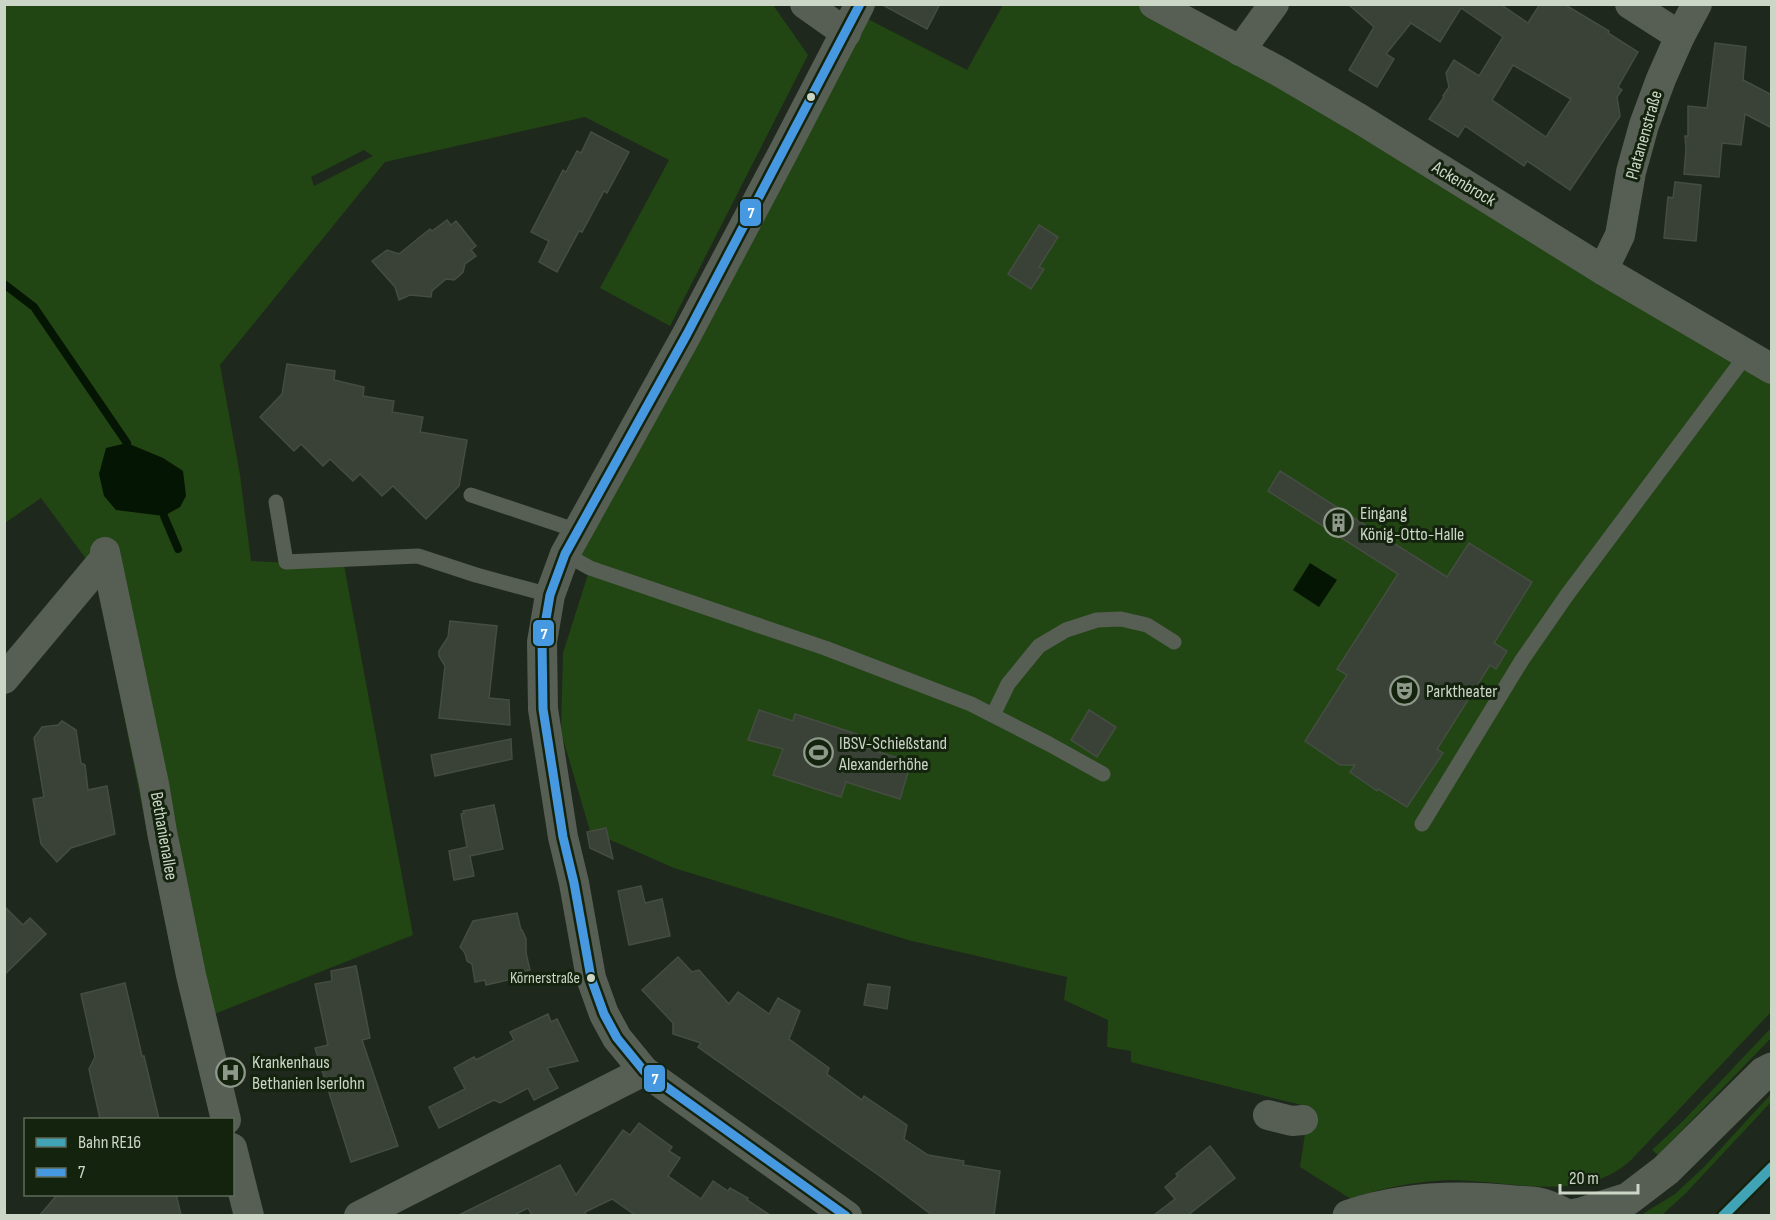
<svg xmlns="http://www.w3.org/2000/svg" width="1776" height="1220" font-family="'Sofia Sans Condensed',sans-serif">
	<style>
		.green { fill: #224514; fill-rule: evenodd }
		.water { fill: #041503 }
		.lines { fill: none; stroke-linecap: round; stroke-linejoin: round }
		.stream { stroke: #041503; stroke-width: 8 }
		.building { fill: #3a4137; stroke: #454d42; stroke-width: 1.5; fill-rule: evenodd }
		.service { stroke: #575f55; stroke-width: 15 }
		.minor { stroke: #575f55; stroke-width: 30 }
		.tertiary { stroke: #575f55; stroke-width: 33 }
		.bus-1-casing { stroke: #14230e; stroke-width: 14 }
		.bus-1 { stroke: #4699e1; stroke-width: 9 }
		.rail-1-casing { stroke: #14230e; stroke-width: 15 }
		.rail-1 { stroke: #40a3b6; stroke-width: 10 }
		.bus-dot { fill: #cbd6c7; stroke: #14230e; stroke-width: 2 }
		.labels { text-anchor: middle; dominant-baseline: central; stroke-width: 6; stroke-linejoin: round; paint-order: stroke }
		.bus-label { font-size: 16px; fill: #cbd6c7; stroke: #14230e; text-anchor: end }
		.street-label { font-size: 18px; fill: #cbd6c7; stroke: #14230e }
		.poi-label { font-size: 18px; fill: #cbd6c7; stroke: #14230e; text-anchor: start }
		.line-badge { stroke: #14230e; stroke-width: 2 }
		.badge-label { font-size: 16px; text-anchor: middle; font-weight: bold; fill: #fff }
	</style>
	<rect width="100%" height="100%" fill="#1f281c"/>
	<g class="green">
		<path d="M 5,5 L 773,5 L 808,55 L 670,326 L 600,288 L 669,160 L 585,117 L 385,162 L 220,365 L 240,475 L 251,561 L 344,565 L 413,935 L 189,1024 L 169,941 L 95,571 L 41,498 L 5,523 ZM 364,150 L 373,156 L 314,186 L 311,177 Z"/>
		<path d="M 1003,5 L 1142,5 L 1771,377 L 1771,1012 L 1632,1159 C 1584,1205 1508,1180 1450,1180 C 1421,1181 1378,1188 1351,1199 L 1300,1167 L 1309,1107 L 1131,1062 L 1131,1051 L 1107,1047 L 1108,1020 L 1064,1000 L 1067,977 L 908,940 L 674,868 L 590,831 L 561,732 L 563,653 L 590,568 L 573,554 L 858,14 L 967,70 Z"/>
		<path d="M 1770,1029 L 1771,1038 L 1658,1155 L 1652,1150 L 1684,1120 Z"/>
		<path d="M 1771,1094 L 1771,1102 L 1686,1193 L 1662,1215 L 1641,1215 L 1675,1194 L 1704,1167 Z"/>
	</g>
	<g class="water">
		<path d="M 127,443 L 163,458 L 183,471 L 186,496 L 180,507 L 164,516 L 116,510 L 104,496 L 99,474 L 106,448 Z"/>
		<path d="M 1310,563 L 1337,580 L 1319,607 L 1293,590 Z"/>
	</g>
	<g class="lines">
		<g class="stream">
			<path d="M 4,284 L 34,307 L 127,443"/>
			<path d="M 164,516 L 178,549"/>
		</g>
	</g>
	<g class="building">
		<path d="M 881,4 L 940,4 L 927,29 Z"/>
		<path d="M 1348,4 L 1500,4 L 1528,23 L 1540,4 L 1564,4 L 1609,31 L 1608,33 L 1638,52 L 1618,87 L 1622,90 L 1617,97 L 1620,116 L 1570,190 L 1527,161 L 1524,166 L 1465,126 L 1458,137 L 1429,119 L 1444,97 L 1443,96 L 1449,87 L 1446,73 L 1454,60 L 1479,76 L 1503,37 L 1461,8 L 1440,42 L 1411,23 L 1386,54 L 1394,59 L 1377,87 L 1349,70 L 1374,27 ZM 1513,65 L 1571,99 L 1546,137 L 1492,100 Z"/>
		<path d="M 1715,43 L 1746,47 L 1743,80 L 1772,95 L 1772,128 L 1745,114 L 1741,145 L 1722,143 L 1719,177 L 1684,174 L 1686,149 L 1685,136 L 1688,136 L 1688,106 L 1707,108 Z"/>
		<path d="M 591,132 L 629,152 L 607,193 L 604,191 L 582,232 L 579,231 L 557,272 L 539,262 L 549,241 L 531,232 L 563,170 L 566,172 L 577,151 L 581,153 Z"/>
		<path d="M 1675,182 L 1701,185 L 1696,241 L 1664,238 L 1668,197 L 1673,198 Z"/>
		<path d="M 447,220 L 451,225 L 456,221 L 476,246 L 471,250 L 476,256 L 465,264 L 463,272 L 459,276 L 454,280 L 446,279 L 432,291 L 431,297 L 410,295 L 399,300 L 395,287 L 372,261 L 387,250 L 399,254 L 430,229 L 432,231 Z"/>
		<path d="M 1039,225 L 1058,237 L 1039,267 L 1044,269 L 1031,289 L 1008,274 Z"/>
		<path d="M 287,364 L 335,371 L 334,380 L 364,387 L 363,396 L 394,401 L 392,412 L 423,417 L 420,432 L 467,440 L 459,486 L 426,519 L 393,486 L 382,496 L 360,474 L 353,481 L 330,459 L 323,466 L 301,444 L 294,451 L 260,417 L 282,394 Z"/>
		<path d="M 1280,471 L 1447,577 L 1469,543 L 1532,582 L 1494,643 L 1507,651 L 1496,669 L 1490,665 L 1437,749 L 1443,753 L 1407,807 L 1378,789 L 1377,791 L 1350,772 L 1355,765 L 1340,765 L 1305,741 L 1347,675 L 1337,669 L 1398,574 L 1268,491 Z"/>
		<path d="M 450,621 L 497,626 L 489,698 L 509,700 L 510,725 L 439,718 L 445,666 L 439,656 L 439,651 L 448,637 Z"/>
		<path d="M 759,710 L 793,721 L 795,714 L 869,738 L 863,747 L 911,762 L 900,799 L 846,782 L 841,797 L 773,775 L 783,749 L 748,740 Z"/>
		<path d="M 1089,710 L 1116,727 L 1097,757 L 1071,740 Z"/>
		<path d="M 62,721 L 76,730 L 81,763 L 85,765 L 88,790 L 107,786 L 115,834 L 71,848 L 57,862 L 41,844 L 33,799 L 44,797 L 34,738 L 42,727 L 58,725 Z"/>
		<path d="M 511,739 L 512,759 L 435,776 L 431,755 Z"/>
		<path d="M 494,805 L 503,849 L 470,856 L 474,876 L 454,880 L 449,851 L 467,847 L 461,814 L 464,813 L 463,811 Z"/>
		<path d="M 606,828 L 613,859 L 590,848 L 587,832 Z"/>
		<path d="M 641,886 L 645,903 L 662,899 L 670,936 L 629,945 L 618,891 Z"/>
		<path d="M 4,906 L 23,925 L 30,918 L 46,934 L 4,975 Z"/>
		<path d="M 517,913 L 521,930 L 522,930 L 526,939 L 526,953 L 530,970 L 510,974 L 512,979 L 486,985 L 485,980 L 475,982 L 472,964 L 467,961 L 465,953 L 460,947 L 473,921 Z"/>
		<path d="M 678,957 L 692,972 L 699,970 L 729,1004 L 738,992 L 769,1014 L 778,998 L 800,1011 L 789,1039 L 829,1068 L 827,1074 L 862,1100 L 864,1096 L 907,1125 L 904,1139 L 928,1155 L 964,1161 L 963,1165 L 1000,1171 L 994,1215 L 932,1215 L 884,1179 L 698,1047 L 701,1043 L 673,1034 L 673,1023 L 642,990 Z"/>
		<path d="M 356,966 L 370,1038 L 362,1040 L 398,1146 L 351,1162 L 315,1048 L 328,1045 L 315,984 L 332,981 L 331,971 Z"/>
		<path d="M 125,983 L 142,1056 L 144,1056 L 159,1119 L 100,1119 L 89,1069 L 95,1057 L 81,994 Z"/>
		<path d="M 868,984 L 890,987 L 887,1009 L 864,1005 Z"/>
		<path d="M 548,1014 L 551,1022 L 557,1019 L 578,1061 L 547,1068 L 558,1088 L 534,1100 L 528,1088 L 500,1103 L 494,1100 L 439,1128 L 429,1107 L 465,1089 L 454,1068 L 474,1057 L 476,1060 L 514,1040 L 510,1032 Z"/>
		<path d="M 639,1123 L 672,1147 L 669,1151 L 680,1158 L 668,1176 L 701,1199 L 713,1181 L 728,1191 L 730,1188 L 748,1198 L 747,1200 L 770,1215 L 635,1215 L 612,1199 L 585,1212 L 586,1215 L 532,1215 L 528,1208 L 514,1215 L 459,1215 L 560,1165 L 576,1195 L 623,1130 L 630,1135 Z"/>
		<path d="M 1210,1146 L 1235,1178 L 1188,1215 L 1154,1215 L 1175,1199 L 1165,1187 L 1178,1176 L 1176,1174 Z"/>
		<path d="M 58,1194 L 176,1194 L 181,1215 L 40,1215 Z"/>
	</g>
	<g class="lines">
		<g class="service">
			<path d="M 471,495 L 578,531"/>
			<path d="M 276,502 L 286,562 L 418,556 L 476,575 L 550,595"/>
			<path d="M 565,554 L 590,568 L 825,648 L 971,704 L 1049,744 L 1103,774"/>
			<path d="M 993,715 L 1008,684 L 1039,646 L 1066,630 L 1097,620 L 1121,619 L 1147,625 L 1174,642"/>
			<path d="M 1422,824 L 1522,660 L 1567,595 L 1747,354"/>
		</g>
		<g class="minor">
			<path d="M 805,4 L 846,33"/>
			<path d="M 1154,4 L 1280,72 L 1360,119 L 1603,270 L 1772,369"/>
			<path d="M 1630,4 L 1680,36"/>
			<path d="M 1240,51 L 1274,4"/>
			<path d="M 1603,270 L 1620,235 L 1631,172 L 1644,125 L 1661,79 L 1680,36 L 1697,4"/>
			<path d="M 105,552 L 154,784 L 162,832 L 191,975 L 226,1120"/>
			<path d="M 4,679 L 105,558"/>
			<path d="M 1268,1115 L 1292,1121 L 1303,1120"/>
			<path d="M 232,1148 L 249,1216"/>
			<path d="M 359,1216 L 644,1071"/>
			<path d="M 847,1216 L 644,1071 L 617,1038 L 604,1014 L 591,978 L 574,883 L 563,837 L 543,709 L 542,642 L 550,595 L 565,554 L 687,334 L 785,149 L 860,4"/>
		</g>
		<g class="tertiary">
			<path d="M 1349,1216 C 1402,1198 1459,1196 1514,1202 C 1524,1203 1536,1202 1546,1206 C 1553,1208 1560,1212 1567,1216"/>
			<path d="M 1571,1216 L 1581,1214 L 1628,1199 L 1666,1170 L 1764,1073 L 1772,1069"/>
		</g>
		<defs>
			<path id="bus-1" d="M 846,1216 L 644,1071 L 617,1038 L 604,1014 L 591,978 L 574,883 L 563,837 L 543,709 L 542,642 L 550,595 L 565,554 L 687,334 L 860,4"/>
		</defs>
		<use href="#bus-1" class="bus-1-casing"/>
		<use href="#bus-1" class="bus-1"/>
		<defs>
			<path id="rail-1" d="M 1723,1216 L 1772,1167"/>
		</defs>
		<use href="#rail-1" class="rail-1-casing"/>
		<use href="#rail-1" class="rail-1"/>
	</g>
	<defs>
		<symbol id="building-ring" viewBox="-11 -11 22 22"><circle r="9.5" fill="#14230e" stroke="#8f998b" stroke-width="1.5"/><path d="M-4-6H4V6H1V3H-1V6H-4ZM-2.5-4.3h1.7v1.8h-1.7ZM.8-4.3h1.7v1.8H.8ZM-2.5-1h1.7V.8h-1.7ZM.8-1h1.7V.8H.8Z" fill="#8f998b"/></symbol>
		<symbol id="theatre-ring" viewBox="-11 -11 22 22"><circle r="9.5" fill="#14230e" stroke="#8f998b" stroke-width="1.5"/><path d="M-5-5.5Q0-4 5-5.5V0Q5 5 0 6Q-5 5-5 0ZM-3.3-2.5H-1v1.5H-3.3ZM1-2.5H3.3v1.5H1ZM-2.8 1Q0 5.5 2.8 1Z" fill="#8f998b"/></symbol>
		<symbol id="stadium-ring" viewBox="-11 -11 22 22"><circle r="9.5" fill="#14230e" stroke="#8f998b" stroke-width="1.5"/><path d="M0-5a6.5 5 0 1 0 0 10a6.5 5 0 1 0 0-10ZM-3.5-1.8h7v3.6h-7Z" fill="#8f998b"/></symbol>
		<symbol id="hospital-ring" viewBox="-11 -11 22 22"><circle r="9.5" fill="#14230e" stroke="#8f998b" stroke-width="1.5"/><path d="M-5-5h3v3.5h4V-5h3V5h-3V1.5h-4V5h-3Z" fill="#8f998b"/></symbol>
	</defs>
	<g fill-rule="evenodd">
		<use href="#building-ring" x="1322" y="506" width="33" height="33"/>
		<use href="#theatre-ring" x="1388" y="674" width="33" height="33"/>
		<use href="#stadium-ring" x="802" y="736" width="33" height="33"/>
		<use href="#hospital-ring" x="214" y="1056" width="33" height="33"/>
	</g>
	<g class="bus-dot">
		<circle cx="811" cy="97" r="5"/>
		<circle cx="591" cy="978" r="5"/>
	</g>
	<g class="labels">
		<g class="bus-label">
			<text x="580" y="978">Körnerstraße</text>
		</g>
		<g class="street-label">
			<text transform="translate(1644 135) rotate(-74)">Platanenstraße</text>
			<text transform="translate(1464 184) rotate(31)">Ackenbrock</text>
			<text transform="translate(164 836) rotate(80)">Bethanienallee</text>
		</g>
		<g class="poi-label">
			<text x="1360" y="513">Eingang<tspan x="1360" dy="21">König-Otto-Halle</tspan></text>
			<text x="1426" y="691">Parktheater</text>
			<text x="839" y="743">IBSV-Schießstand<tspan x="839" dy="21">Alexanderhöhe</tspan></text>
			<text x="252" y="1062">Krankenhaus<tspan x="252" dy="21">Bethanien Iserlohn</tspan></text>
		</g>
	</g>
	<g class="line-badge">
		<rect x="739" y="198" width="23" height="29" rx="6" fill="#4699e1"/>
		<rect x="532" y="619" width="23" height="28" rx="6" fill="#4699e1"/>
		<rect x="643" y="1064" width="23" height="29" rx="6" fill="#4699e1"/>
	</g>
	<g class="badge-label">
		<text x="751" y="218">7</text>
		<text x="544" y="639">7</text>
		<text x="655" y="1084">7</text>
	</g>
	<rect width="1776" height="1220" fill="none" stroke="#cbd6c7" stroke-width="12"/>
	<rect x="24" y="1118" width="210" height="78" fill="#14230e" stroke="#5d6b58" stroke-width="1.5"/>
	<rect x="36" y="1138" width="30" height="9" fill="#40a3b6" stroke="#5d6b58" stroke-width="1.5"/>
	<text x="78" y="1148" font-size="18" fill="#cbd6c7">Bahn RE16</text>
	<rect x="36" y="1168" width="30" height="9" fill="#4699e1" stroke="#5d6b58" stroke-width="1.5"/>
	<text x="78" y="1178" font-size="18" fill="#cbd6c7">7</text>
	<path d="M1560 1184v9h78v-9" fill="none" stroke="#cbd6c7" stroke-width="3"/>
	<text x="1569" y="1184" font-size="18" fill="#cbd6c7" stroke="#14230e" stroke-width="4.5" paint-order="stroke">20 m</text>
</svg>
